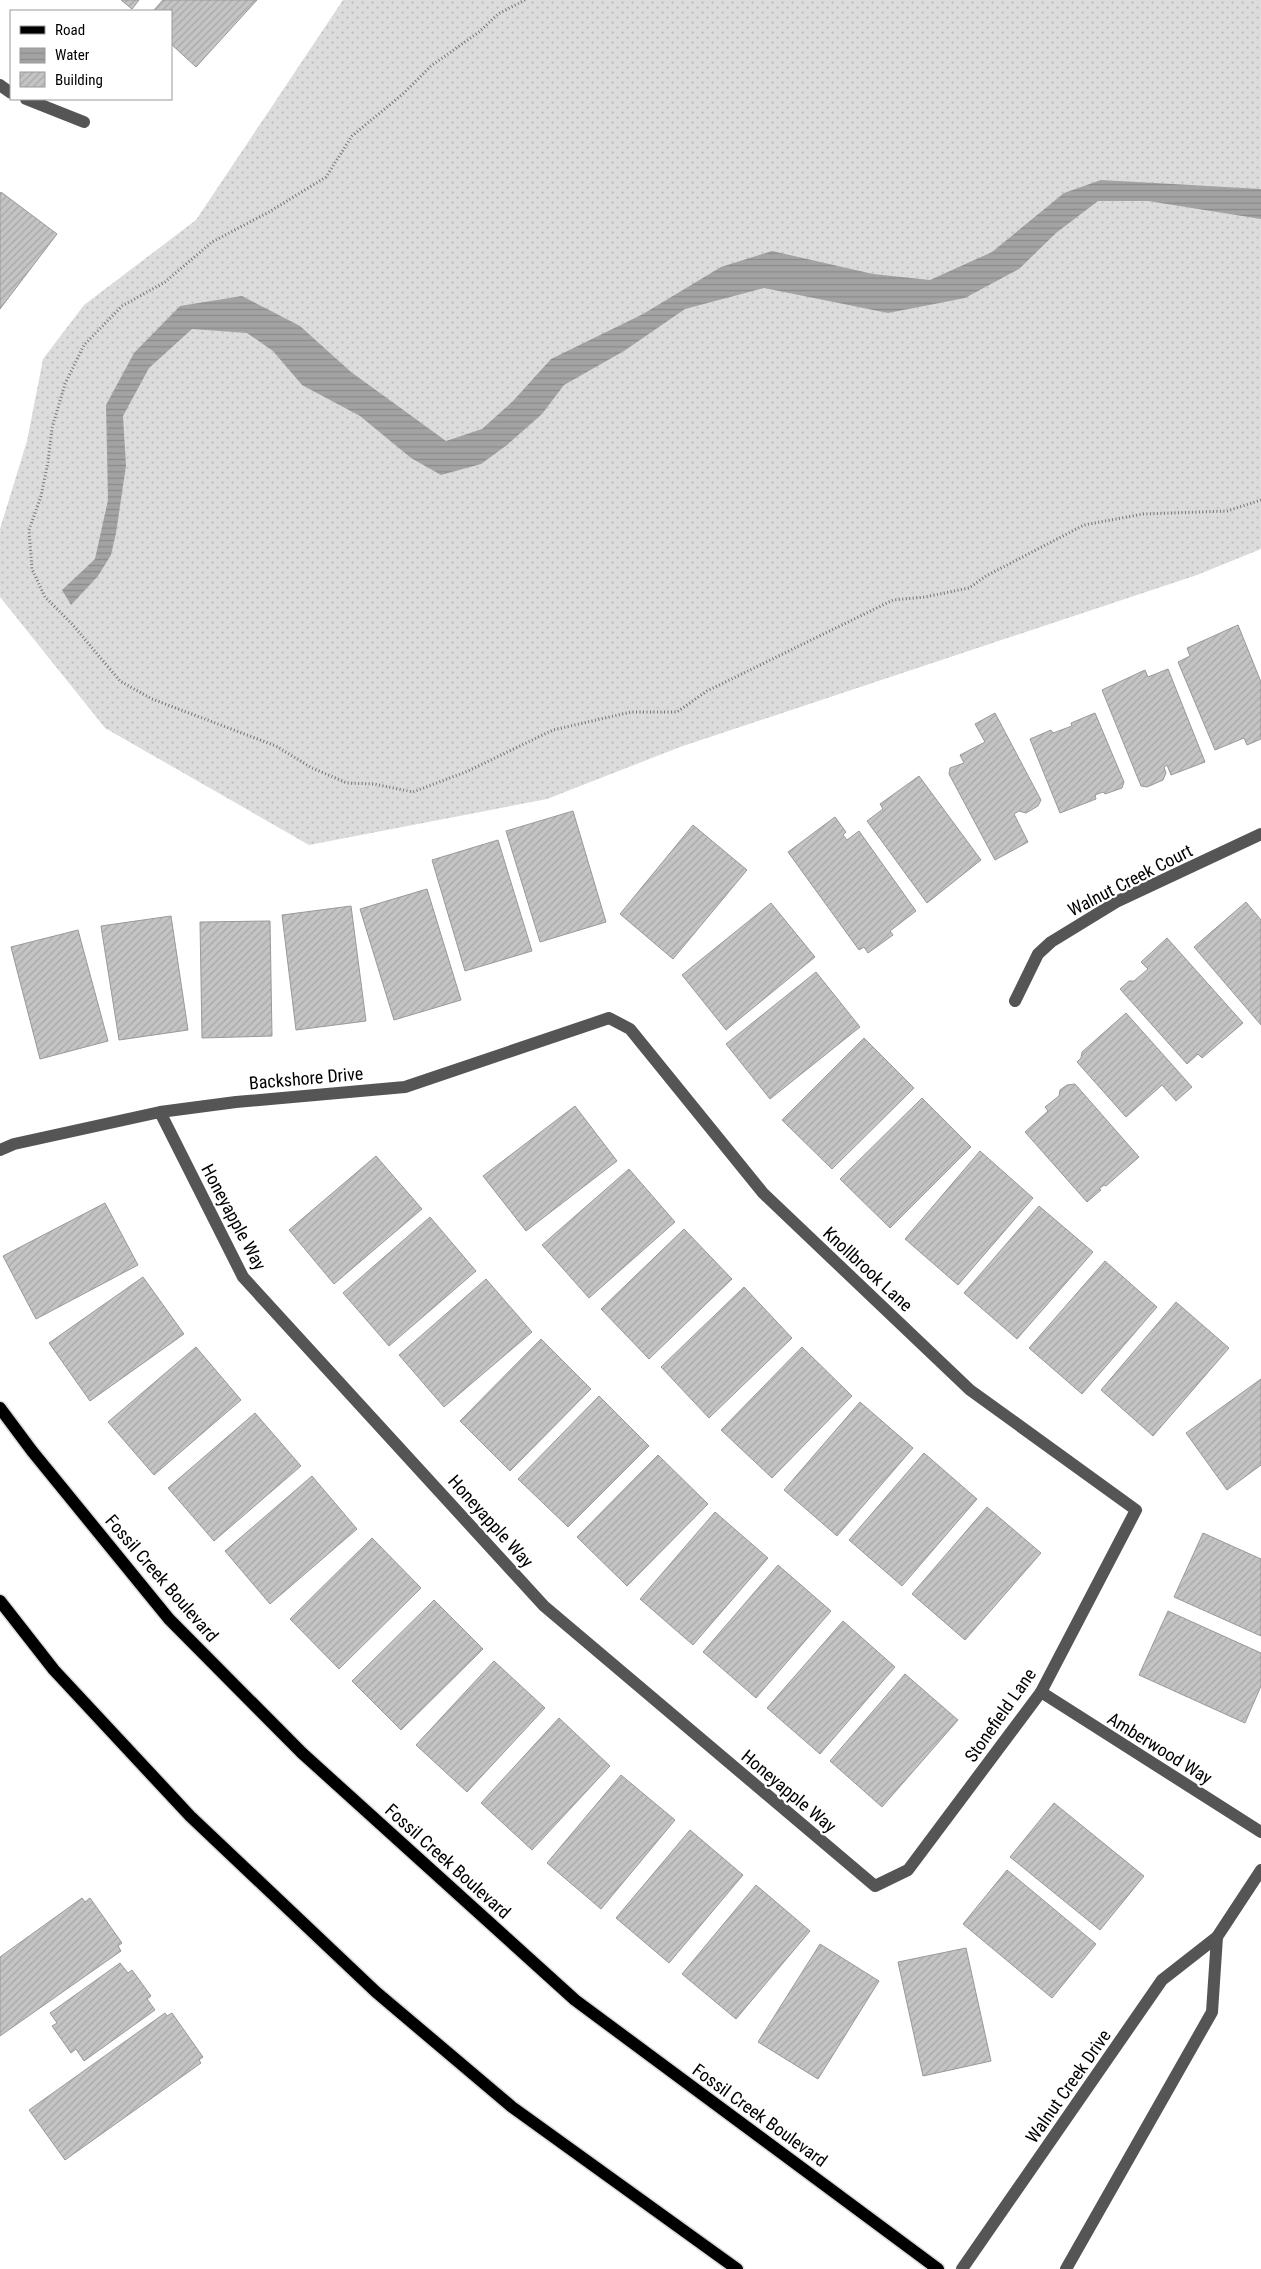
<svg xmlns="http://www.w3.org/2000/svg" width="1261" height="2269" font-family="'Roboto Condensed',sans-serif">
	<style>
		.grass { fill: url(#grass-dots) }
		.water { fill: url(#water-rules) }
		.building { fill: url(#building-hatch); stroke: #999 }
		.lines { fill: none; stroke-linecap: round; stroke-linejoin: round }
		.major-casing { stroke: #dbdbdb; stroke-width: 15 }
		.path { stroke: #777; stroke-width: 3; stroke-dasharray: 1 2.5; stroke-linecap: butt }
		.minor { stroke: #555; stroke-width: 12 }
		.major { stroke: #000; stroke-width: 12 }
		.labels { text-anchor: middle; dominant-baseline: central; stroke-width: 4.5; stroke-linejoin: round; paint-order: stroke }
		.street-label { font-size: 18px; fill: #000; stroke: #fff }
	</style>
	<defs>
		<pattern id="grass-dots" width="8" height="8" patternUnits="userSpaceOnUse" patternTransform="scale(1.25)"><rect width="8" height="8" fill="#dcdcdc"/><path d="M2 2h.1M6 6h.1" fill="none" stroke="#bbb" stroke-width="1.8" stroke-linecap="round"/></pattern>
		<pattern id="water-rules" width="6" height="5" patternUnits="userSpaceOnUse" patternTransform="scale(1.25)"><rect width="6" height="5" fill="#a3a3a3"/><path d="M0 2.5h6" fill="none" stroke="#8b8b8b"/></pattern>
		<pattern id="building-hatch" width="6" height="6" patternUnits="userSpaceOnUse" patternTransform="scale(1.25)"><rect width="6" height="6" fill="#c4c4c4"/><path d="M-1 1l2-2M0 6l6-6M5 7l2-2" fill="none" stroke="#a7a7a7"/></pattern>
	</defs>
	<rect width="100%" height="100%" fill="#fff"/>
	<path class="grass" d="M 343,0 L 1261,0 L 1261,549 L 1197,575 L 680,747 L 547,799 L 309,845 L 105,728 L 0,597 L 0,529 L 27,441 L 43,359 L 84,305 L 196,220 Z"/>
	<path class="water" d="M 1101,180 L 1261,189 L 1261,219 L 1148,201 L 1098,201 L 1056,233 L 1019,269 L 965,298 L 888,313 L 764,288 L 685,309 L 624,351 L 564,385 L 542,414 L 507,445 L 481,464 L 441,475 L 411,458 L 360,416 L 302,385 L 273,351 L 247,333 L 192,329 L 149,368 L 123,416 L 126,466 L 116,533 L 111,555 L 98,576 L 71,605 L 62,590 L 95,559 L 108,500 L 106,405 L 134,353 L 180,306 L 242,296 L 300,326 L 351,372 L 446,441 L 482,429 L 513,401 L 551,359 L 643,314 L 721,267 L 772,251 L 873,274 L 930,280 L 992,252 L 1064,193 Z"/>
	<g class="building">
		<path d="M 121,0 L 139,0 L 132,9 Z"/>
		<path d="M 163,0 L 257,0 L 196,67 L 171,44 L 171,11 L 153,11 Z"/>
		<path d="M 1,192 L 57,234 L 0,309 L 0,194 Z"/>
		<path d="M 1238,625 L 1261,682 L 1261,739 L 1247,745 L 1244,738 L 1215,750 L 1178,662 L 1190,656 L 1187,648 Z"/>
		<path d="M 1168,669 L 1205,762 L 1171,775 L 1167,765 L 1164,767 L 1166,773 L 1163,780 L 1147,787 L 1141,786 L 1102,690 L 1145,670 L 1148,677 Z"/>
		<path d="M 995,713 L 1041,800 L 1038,806 L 1026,813 L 1019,811 L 1014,814 L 1028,842 L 995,860 L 949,774 L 950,768 L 964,763 L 960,755 L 985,742 L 975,724 Z"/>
		<path d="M 1095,713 L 1124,782 L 1122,788 L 1105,794 L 1103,792 L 1095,795 L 1096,799 L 1060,813 L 1030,739 L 1051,730 L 1053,733 L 1072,726 L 1071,723 Z"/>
		<path d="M 919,776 L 981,860 L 927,903 L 867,821 L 883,809 L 880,804 Z"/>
		<path d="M 573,811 L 606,922 L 540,942 L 506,831 Z"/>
		<path d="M 835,817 L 846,832 L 843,835 L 847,840 L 859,831 L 916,911 L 890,931 L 893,935 L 868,953 L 864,947 L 859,950 L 788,852 Z"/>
		<path d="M 693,825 L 747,870 L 673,959 L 620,914 Z"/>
		<path d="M 498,840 L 532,951 L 465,971 L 432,860 Z"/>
		<path d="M 427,889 L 461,1000 L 394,1020 L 360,909 Z"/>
		<path d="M 1246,902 L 1261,920 L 1261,1025 L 1194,947 Z"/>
		<path d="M 771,903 L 815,957 L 726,1030 L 682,975 Z"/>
		<path d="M 351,906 L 366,1021 L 296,1030 L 282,915 Z"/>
		<path d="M 171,916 L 188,1030 L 119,1040 L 101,926 Z"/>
		<path d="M 270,921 L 272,1036 L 202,1038 L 200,922 Z"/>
		<path d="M 78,930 L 108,1041 L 40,1059 L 11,947 Z"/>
		<path d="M 1167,938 L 1243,1023 L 1202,1058 L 1198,1054 L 1187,1064 L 1120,989 L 1129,981 L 1134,981 L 1148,969 L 1141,962 Z"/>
		<path d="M 816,972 L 860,1027 L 770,1099 L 726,1044 Z"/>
		<path d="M 1126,1013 L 1192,1087 L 1176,1101 L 1162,1085 L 1126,1117 L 1077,1062 L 1081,1058 L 1082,1052 Z"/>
		<path d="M 864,1038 L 914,1088 L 832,1169 L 782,1120 Z"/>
		<path d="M 1075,1084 L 1139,1157 L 1106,1186 L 1104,1185 L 1099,1189 L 1101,1190 L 1087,1202 L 1025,1132 L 1048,1111 L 1045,1107 L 1059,1096 L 1060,1090 L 1067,1085 Z"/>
		<path d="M 922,1098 L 971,1147 L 890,1228 L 840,1179 Z"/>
		<path d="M 575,1106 L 617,1161 L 526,1231 L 483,1176 Z"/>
		<path d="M 980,1151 L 1033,1198 L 958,1285 L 905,1239 Z"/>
		<path d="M 376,1156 L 422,1209 L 334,1284 L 289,1230 Z"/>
		<path d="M 629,1169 L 675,1222 L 589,1298 L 542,1245 Z"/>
		<path d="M 105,1203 L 138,1265 L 36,1319 L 3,1256 Z"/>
		<path d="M 1039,1206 L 1093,1252 L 1017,1339 L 964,1293 Z"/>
		<path d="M 430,1217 L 476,1271 L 389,1346 L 343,1293 Z"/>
		<path d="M 684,1229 L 732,1279 L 649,1359 L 601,1309 Z"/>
		<path d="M 1105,1261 L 1157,1307 L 1082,1394 L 1029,1348 Z"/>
		<path d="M 143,1277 L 184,1334 L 90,1401 L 49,1343 Z"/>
		<path d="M 486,1279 L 532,1332 L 444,1407 L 399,1355 Z"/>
		<path d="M 744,1287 L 792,1338 L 709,1418 L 661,1367 Z"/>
		<path d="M 1176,1302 L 1229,1348 L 1153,1436 L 1101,1390 Z"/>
		<path d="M 541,1339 L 591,1389 L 510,1471 L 460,1421 Z"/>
		<path d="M 196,1347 L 241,1400 L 154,1475 L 108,1422 Z"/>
		<path d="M 802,1347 L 852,1396 L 772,1478 L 721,1430 Z"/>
		<path d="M 1261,1379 L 1261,1465 L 1227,1490 L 1186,1433 Z"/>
		<path d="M 599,1396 L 649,1446 L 568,1527 L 518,1479 Z"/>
		<path d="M 860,1402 L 913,1448 L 837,1536 L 784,1490 Z"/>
		<path d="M 255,1413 L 301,1466 L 214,1541 L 168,1488 Z"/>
		<path d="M 924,1453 L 977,1499 L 902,1586 L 849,1540 Z"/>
		<path d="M 658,1455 L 708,1504 L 627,1586 L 577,1537 Z"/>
		<path d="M 312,1476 L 357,1529 L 270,1604 L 225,1551 Z"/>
		<path d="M 987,1507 L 1041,1553 L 965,1640 L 912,1594 Z"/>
		<path d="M 715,1512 L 768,1558 L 693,1645 L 640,1599 Z"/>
		<path d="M 1203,1533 L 1261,1559 L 1261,1636 L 1174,1597 Z"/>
		<path d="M 372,1538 L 421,1588 L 339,1669 L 290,1619 Z"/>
		<path d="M 778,1565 L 831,1611 L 756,1698 L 703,1652 Z"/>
		<path d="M 434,1600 L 483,1649 L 401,1730 L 352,1681 Z"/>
		<path d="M 1168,1611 L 1261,1653 L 1261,1686 L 1245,1723 L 1139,1675 Z"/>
		<path d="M 843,1621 L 895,1667 L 820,1754 L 767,1708 Z"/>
		<path d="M 494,1661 L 545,1708 L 467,1792 L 416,1745 Z"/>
		<path d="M 905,1674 L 958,1720 L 882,1807 L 830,1761 Z"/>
		<path d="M 559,1718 L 610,1766 L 532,1850 L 481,1803 Z"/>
		<path d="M 621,1775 L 675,1820 L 601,1909 L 547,1863 Z"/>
		<path d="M 1054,1803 L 1144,1876 L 1100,1930 L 1010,1857 Z"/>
		<path d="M 690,1830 L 743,1875 L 669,1963 L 616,1918 Z"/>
		<path d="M 1007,1870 L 1096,1944 L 1052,1998 L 963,1924 Z"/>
		<path d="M 756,1885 L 810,1931 L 736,2019 L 682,1974 Z"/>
		<path d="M 82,1898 L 85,1902 L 90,1898 L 122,1943 L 118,1946 L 121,1951 L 0,2036 L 0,1957 Z"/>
		<path d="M 820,1944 L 879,1981 L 818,2079 L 758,2042 Z"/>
		<path d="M 966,1948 L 991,2061 L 923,2076 L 898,1962 Z"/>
		<path d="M 120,1963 L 128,1973 L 132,1970 L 151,1996 L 147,1999 L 155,2010 L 84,2061 L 76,2049 L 71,2053 L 52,2026 L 57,2023 L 50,2013 Z"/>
		<path d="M 165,2013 L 167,2016 L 172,2013 L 203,2057 L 199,2060 L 201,2063 L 65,2160 L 29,2110 Z"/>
	</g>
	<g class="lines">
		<defs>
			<g id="major">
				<path d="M 0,1408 L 32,1451 L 169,1619 L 302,1753 L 575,2000 L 938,2269"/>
				<path d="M 0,1601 L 54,1670 L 190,1816 L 376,1992 L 512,2107 L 737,2269"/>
			</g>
		</defs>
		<use href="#major" class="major-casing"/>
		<path class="path" d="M 525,0 L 498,14 L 479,32 L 431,66 L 404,93 L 352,136 L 326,177 L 269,212 L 212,242 L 165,282 L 122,306 L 84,345 L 65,384 L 52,428 L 48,462 L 41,496 L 29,530 L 32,569 L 45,597 L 72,624 L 120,681 L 152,699 L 276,746 L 312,768 L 347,783 L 374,784 L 413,792 L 468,771 L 553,730 L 631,712 L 677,712 L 707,691 L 893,600 L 925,597 L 969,588 L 986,576 L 1084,525 L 1143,514 L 1227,511 L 1261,500"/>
		<g class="minor">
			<path d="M 0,85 L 11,93"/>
			<path d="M 26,99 L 84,122"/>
			<path d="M 1015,1001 L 1038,954 L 1051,942 L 1118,901 L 1261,834"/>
			<path d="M 0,1150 L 14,1144 L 160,1112 L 236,1102 L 405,1087 L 609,1018 L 630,1029 L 763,1193 L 970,1390 L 1136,1510 L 1041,1692 L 908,1870 L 875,1886 L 544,1606 L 243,1277 L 160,1112"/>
			<path d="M 1041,1692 L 1261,1832"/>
			<path d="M 962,2269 L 1162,1980 L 1217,1937 L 1261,1870"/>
			<path d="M 1066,2269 L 1212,2012 L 1217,1937"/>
		</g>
		<use href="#major" class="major"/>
	</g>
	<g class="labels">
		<g class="street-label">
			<text transform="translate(1130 880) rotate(-27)">Walnut Creek Court</text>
			<text transform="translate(306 1078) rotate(-5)">Backshore Drive</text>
			<text transform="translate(234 1217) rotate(62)">Honeyapple Way</text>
			<text transform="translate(868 1269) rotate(43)">Knollbrook Lane</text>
			<text transform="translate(491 1521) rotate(48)">Honeyapple Way</text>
			<text transform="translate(162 1578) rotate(49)">Fossil Creek Boulevard</text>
			<text transform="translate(1000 1715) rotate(-55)">Stonefield Lane</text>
			<text transform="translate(1160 1748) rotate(32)">Amberwood Way</text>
			<text transform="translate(789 1791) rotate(40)">Honeyapple Way</text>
			<text transform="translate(448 1861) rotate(42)">Fossil Creek Boulevard</text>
			<text transform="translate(1068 2086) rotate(-55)">Walnut Creek Drive</text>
			<text transform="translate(760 2115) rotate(36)">Fossil Creek Boulevard</text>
		</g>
	</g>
	<rect x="10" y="10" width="162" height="90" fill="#ffffff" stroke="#999999"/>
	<rect x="20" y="26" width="25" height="8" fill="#000000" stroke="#999999"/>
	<text x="55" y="35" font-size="15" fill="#000000">Road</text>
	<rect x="20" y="48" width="25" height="15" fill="url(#water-rules)" stroke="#999999"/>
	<text x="55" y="60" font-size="15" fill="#000000">Water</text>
	<rect x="20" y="72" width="25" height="15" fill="url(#building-hatch)" stroke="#999999"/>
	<text x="55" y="85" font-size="15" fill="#000000">Building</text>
</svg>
